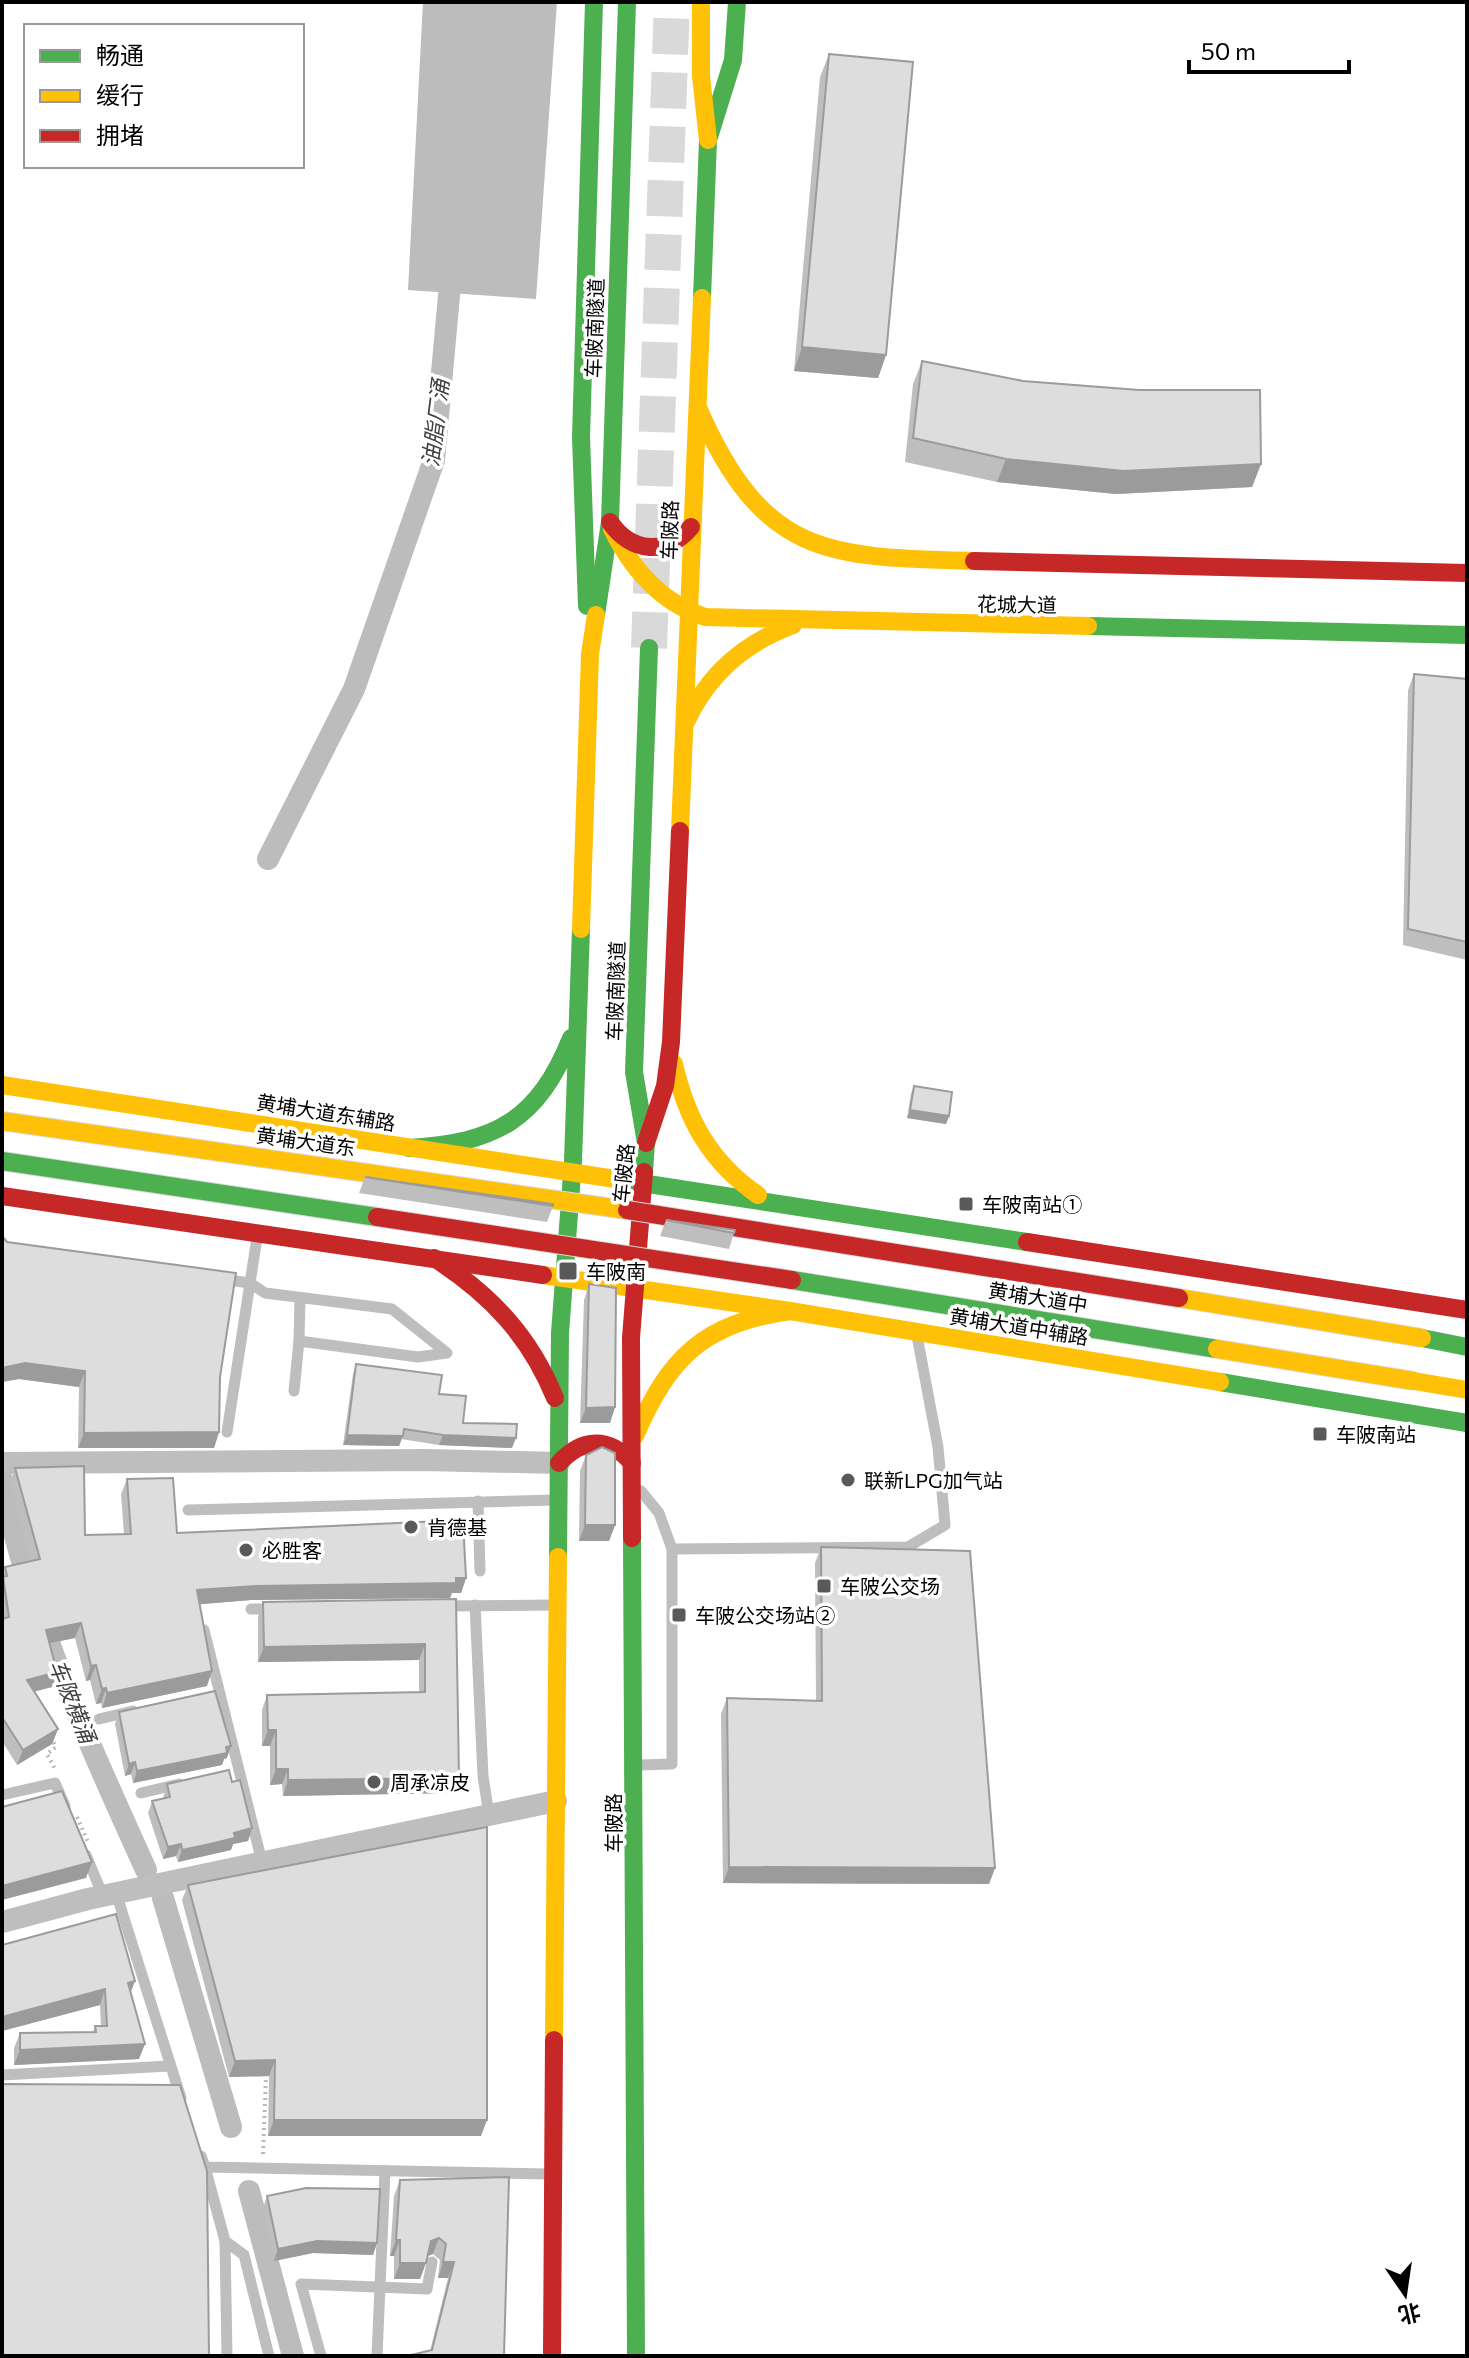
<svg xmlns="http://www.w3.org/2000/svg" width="1469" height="2358" font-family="Commissioner,'Noto Sans SC',sans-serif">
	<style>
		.water { fill: #bcbcbc }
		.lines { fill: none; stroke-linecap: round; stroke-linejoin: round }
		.canal { stroke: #bcbcbc; stroke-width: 22 }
		.primary-tunnel { stroke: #d9d9d9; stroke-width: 36; stroke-dasharray: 36 18; stroke-linecap: butt }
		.path { stroke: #b8b8b8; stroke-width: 4; stroke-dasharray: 2 4; stroke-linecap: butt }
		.lane { stroke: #bebebe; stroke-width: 11 }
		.street { stroke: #bebebe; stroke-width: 22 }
		.fast { stroke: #4caf50; stroke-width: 18 }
		.slow { stroke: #ffc107; stroke-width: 18 }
		.jam { stroke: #c62828; stroke-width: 18 }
		.fast-bridge-casing { stroke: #dbdbdb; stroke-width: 20; stroke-linecap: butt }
		.slow-bridge-casing { stroke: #dbdbdb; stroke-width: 20; stroke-linecap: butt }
		.jam-bridge-casing { stroke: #dbdbdb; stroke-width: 20; stroke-linecap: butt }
		.fast-bridge { stroke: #4caf50; stroke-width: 18 }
		.slow-bridge { stroke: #ffc107; stroke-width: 18 }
		.jam-bridge { stroke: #c62828; stroke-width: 18 }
		.wall { fill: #bebebe }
		.shaded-wall { fill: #9b9b9b }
		.building { fill: #ddd; stroke: #9b9b9b; stroke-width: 2 }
		.poi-dot { fill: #595959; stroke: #fff; stroke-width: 3 }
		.labels { text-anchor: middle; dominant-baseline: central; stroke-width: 7; stroke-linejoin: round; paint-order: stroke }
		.street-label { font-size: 20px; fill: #000; stroke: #fff }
		.poi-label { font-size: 20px; fill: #000; stroke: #fff; text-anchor: start }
		.water-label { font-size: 22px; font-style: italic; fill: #414141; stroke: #fff }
	</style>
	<rect width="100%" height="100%" fill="#fff"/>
	<path class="water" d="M 423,2 L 557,2 L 536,299 L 408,290 Z"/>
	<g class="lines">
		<g class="canal">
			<path d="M 268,859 L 354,689 L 434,460 L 452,263"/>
			<path d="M 2,1480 C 29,1617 89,1743 146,1870"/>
			<path d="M 163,1898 L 231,2127"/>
			<path d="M 249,2191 L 293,2356"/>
		</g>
		<path class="primary-tunnel" d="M 649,648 L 672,2"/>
		<g class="path">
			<path d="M 51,1737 L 56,1747 L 47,1754 L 55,1769"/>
			<path d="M 77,1817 L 88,1842"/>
			<path d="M 263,2154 L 266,2076"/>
		</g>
		<g class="lane">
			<path d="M 221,1279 L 250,1283 L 257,1238"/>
			<path d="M 299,1341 L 300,1298"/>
			<path d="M 227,1432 L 250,1283 L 265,1293 L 392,1309 L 447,1353 L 418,1357 L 299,1341 L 294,1391"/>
			<path d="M 478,1501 L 480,1571"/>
			<path d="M 188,1510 L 554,1500"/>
			<path d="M 672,1549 L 908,1547 L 945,1525 L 938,1447 L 917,1336"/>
			<path d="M 475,1605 L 483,1776 L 489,1815"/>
			<path d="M 442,1606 L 553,1605"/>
			<path d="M 251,1609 L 273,1609"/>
			<path d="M 204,1630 L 262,1862"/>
			<path d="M 99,1719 L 133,1711"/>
			<path d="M 639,1765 L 672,1764 L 672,1549 L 659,1513 L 641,1491"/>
			<path d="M 141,1793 L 179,1784"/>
			<path d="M 2,1795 L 55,1783 L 65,1806"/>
			<path d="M 86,1855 L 103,1896"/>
			<path d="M 116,1893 L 181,2098"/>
			<path d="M 2,2075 L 170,2066"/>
			<path d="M 201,2156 L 205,2167 L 548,2174"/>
			<path d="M 205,2167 L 225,2241 L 227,2356"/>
			<path d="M 225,2241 L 244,2255 L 269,2356"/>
			<path d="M 321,2356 L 301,2284 L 427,2289 L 432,2262"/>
			<path d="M 377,2356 L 385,2171"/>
		</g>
		<g class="street">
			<path d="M 2,1463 L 425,1460 L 559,1463"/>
			<path d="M 2,1922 L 88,1899 L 556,1801"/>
		</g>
		<g class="fast">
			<path d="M 702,298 L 708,140 L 733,60 L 737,2"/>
			<path d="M 587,606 L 581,437 L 594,2"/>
			<path d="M 596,615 L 610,522 L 627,2"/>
			<path d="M 1088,626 L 1467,635"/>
			<path d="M 409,1148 C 496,1143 538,1120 571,1038"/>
			<path d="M 644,1172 L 646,1143 L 634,1072 L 649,648"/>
			<path d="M 622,1180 L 1027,1242"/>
			<path d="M 1422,1338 L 1467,1347"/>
			<path d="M 1220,1382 L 1467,1423"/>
			<path d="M 632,1538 L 636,2356"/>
			<path d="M 558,1557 L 560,1333 L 573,1161 L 581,929"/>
		</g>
		<g class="slow">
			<path d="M 701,2 L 701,76 L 708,140"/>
			<path d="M 699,410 C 764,557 827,557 974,561"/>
			<path d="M 612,529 C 632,569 661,603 705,617 L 1088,626"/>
			<path d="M 686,722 C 708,674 744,643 793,625"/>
			<path d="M 680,831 L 702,298"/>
			<path d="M 581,929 L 590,654 L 596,615"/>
			<path d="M 674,1064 C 687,1120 710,1162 758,1195"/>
			<path d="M 2,1085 L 622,1180"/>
			<path d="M 543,1275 L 790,1311 L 1220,1382"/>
			<path d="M 1414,1381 L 1467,1390"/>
			<path d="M 635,1436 C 669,1357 704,1323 790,1311"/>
			<path d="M 554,2040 L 558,1557"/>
		</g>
		<g class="jam">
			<path d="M 610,522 C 631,553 667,556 691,527"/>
			<path d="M 974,561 L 1467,573"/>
			<path d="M 646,1143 L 665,1086 L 671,1042 L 680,831"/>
			<path d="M 2,1196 L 543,1275"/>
			<path d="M 1027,1242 L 1467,1310"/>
			<path d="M 434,1258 C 490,1294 530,1336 555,1398"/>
			<path d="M 559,1463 C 582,1438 609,1436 632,1463"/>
			<path d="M 632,1538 L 631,1338 L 644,1172"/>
			<path d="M 552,2356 L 554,2040"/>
		</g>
		<defs>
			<g id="fast-bridge">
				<path d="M 2,1161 L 377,1217"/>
				<path d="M 792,1280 L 1217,1349"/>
			</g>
			<g id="slow-bridge">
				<path d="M 2,1121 L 627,1210"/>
				<path d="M 1179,1298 L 1422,1338"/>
				<path d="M 1217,1349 L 1414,1381"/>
			</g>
			<g id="jam-bridge">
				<path d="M 627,1210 L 1179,1298"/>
				<path d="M 377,1217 L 792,1280"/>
			</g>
		</defs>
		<use href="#fast-bridge" class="fast-bridge-casing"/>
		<use href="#slow-bridge" class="slow-bridge-casing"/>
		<use href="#jam-bridge" class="jam-bridge-casing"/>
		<use href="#fast-bridge" class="fast-bridge"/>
		<use href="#slow-bridge" class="slow-bridge"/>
		<use href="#jam-bridge" class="jam-bridge"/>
	</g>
	<g class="wall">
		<path d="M 829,54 L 886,355 L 878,378 L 794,371 L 820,77 Z"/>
		<path d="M 922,361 L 1023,381 L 1139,390 L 1261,464 L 1252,487 L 1116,494 L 997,482 L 905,462 L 913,384 Z"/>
		<path d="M 1414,674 L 1467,679 L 1467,960 L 1403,945 L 1408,690 Z"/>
		<path d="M 914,1086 L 949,1116 L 946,1124 L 907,1118 L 911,1094 Z"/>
		<path d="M 365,1177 L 553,1206 L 547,1222 L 359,1193 Z"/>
		<path d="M 666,1220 L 734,1233 L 729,1249 L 660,1236 Z"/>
		<path d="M 2,1236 L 7,1242 L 220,1377 L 219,1432 L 214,1448 L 78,1448 L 79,1387 L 19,1379 L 2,1382 Z"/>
		<path d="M 589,1284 L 615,1407 L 610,1423 L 580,1423 L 584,1300 Z"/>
		<path d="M 356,1364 L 439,1394 L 463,1423 L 512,1448 L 439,1445 L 401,1439 L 399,1446 L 343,1445 L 353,1374 Z"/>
		<path d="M 586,1455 L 615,1525 L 609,1541 L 579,1541 L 580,1471 Z"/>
		<path d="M 15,1468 L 85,1535 L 124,1534 L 121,1494 L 127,1479 L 177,1533 L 466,1578 L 461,1593 L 452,1593 L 450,1598 L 251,1600 L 200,1604 L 207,1686 L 102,1708 L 101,1703 L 96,1704 L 90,1680 L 86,1681 L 75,1638 L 50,1643 L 57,1672 L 52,1687 L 34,1691 L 58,1729 L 52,1744 L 17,1765 L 2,1741 L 2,1575 L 5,1567 L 31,1561 L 10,1483 Z"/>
		<path d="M 821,1547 L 995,1868 L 989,1884 L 723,1883 L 721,1714 L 727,1698 L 816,1701 L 815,1563 Z"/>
		<path d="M 456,1599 L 459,1778 L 453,1793 L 283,1796 L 282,1784 L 270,1785 L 270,1746 L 262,1746 L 262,1710 L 267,1695 L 419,1692 L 419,1660 L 258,1662 L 258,1617 L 263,1602 Z"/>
		<path d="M 119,1712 L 227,1758 L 224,1759 L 222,1765 L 133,1783 L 131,1774 L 125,1776 L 115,1724 Z"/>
		<path d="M 232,1782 L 252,1828 L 248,1841 L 233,1844 L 231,1850 L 178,1862 L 176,1856 L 163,1859 L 148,1813 L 152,1801 L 163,1798 L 167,1784 Z"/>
		<path d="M 188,1885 L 481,2136 L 268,2136 L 269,2076 L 229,2077 L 182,1900 Z"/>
		<path d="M 2,1945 L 131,1992 L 139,2059 L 14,2065 L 14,2048 L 20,2033 L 93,2032 L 95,2026 L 101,2026 L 100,2005 L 2,2031 Z"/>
		<path d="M 509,2177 L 504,2356 L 430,2351 L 448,2278 L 438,2278 L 440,2260 L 433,2254 L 428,2256 L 420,2279 L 394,2279 L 394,2256 L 390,2256 L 394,2196 L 400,2180 Z"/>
		<path d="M 267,2196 L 377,2243 L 373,2255 L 313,2253 L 274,2261 L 263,2208 Z"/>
	</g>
	<g class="shaded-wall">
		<path d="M 802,347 L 886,355 L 878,378 L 794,371 Z"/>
		<path d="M 1006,459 L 1261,464 L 1252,487 L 1116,494 L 997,482 Z"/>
		<path d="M 910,1110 L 949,1116 L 946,1124 L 907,1118 Z"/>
		<path d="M 25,1363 L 85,1371 L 79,1387 L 19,1379 L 2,1382 L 2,1368 Z"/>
		<path d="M 615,1407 L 610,1423 L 580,1423 L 586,1408 Z"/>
		<path d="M 219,1432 L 214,1448 L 78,1448 L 84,1433 Z"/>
		<path d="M 347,1435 L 403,1436 L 399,1446 L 343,1445 Z"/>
		<path d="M 443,1435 L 516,1438 L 512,1448 L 439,1445 Z"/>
		<path d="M 585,1525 L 615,1525 L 609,1541 L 579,1541 Z"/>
		<path d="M 466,1578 L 461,1593 L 452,1593 L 450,1598 L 251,1600 L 192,1605 L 197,1590 L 256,1586 Z"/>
		<path d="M 81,1623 L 75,1638 L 41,1645 L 46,1630 Z"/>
		<path d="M 425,1644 L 419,1660 L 258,1662 L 264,1647 Z"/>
		<path d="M 96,1665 L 90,1680 L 86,1681 L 91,1666 Z"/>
		<path d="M 212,1671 L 207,1686 L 102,1708 L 107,1693 Z"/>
		<path d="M 57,1672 L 52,1687 L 22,1695 L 27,1680 Z"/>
		<path d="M 106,1688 L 101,1703 L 96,1704 L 102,1689 Z"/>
		<path d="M 58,1729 L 52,1744 L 17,1765 L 23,1750 Z"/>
		<path d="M 268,1730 L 276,1730 L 270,1746 L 262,1746 Z"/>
		<path d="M 231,1746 L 227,1758 L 224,1759 L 222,1765 L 133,1783 L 137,1771 Z"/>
		<path d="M 135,1762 L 131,1774 L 125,1776 L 129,1764 Z"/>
		<path d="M 276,1769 L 288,1769 L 282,1784 L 270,1785 Z"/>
		<path d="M 459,1778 L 453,1793 L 283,1796 L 288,1780 Z"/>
		<path d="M 252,1828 L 248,1841 L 233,1844 L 231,1850 L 178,1862 L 182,1850 Z"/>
		<path d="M 181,1844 L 176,1856 L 163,1859 L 168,1847 Z"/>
		<path d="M 92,1862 L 86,1878 L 2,1900 L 2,1886 Z"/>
		<path d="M 729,1867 L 995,1868 L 989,1884 L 723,1883 Z"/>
		<path d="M 135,1981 L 129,1997 L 128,1983 Z"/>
		<path d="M 105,1989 L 100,2005 L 2,2031 L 2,2017 Z"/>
		<path d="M 145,2044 L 139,2059 L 14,2065 L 20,2050 Z"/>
		<path d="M 275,2060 L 269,2076 L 229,2077 L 235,2061 Z"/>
		<path d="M 274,2120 L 487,2120 L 481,2136 L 268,2136 Z"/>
		<path d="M 439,2238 L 433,2254 L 425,2257 L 431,2241 Z"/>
		<path d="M 396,2240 L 400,2240 L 394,2256 L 390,2256 Z"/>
		<path d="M 317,2241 L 377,2243 L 373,2255 L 313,2253 L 274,2261 L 278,2249 Z"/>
		<path d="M 443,2262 L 454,2262 L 448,2278 L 438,2278 Z"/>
		<path d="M 400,2263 L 426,2263 L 420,2279 L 394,2279 Z"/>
	</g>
	<g class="building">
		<path d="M 829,54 L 913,62 L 886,355 L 802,347 Z"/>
		<path d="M 922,361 L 1023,381 L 1139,390 L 1260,390 L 1261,464 L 1124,471 L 1006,459 L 913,438 Z"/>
		<path d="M 1414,674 L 1467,679 L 1467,942 L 1408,929 Z"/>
		<path d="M 914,1086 L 952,1092 L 949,1116 L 910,1110 Z"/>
		<path d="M 365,1177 L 553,1204 L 553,1206 Z"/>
		<path d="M 666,1220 L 735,1230 L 734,1233 Z"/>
		<path d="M 2,1236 L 7,1242 L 236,1273 L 220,1377 L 219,1432 L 84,1433 L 85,1371 L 25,1363 L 2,1368 Z"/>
		<path d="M 589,1284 L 616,1288 L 615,1407 L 586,1408 Z"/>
		<path d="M 356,1364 L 442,1375 L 439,1394 L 466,1396 L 463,1423 L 517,1424 L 516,1438 L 443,1435 L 404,1429 L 403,1436 L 347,1435 Z"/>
		<path d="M 602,1447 L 615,1453 L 615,1525 L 585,1525 L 586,1455 Z"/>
		<path d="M 84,1466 L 85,1535 L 131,1534 L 127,1479 L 173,1478 L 177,1533 L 463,1520 L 466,1578 L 456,1578 L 456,1583 L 256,1586 L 197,1590 L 212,1671 L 107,1693 L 106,1688 L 102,1689 L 96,1665 L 91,1666 L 81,1623 L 46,1630 L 57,1672 L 27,1680 L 58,1729 L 23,1750 L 2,1717 L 2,1619 L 9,1617 L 3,1577 L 7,1576 L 5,1567 L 40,1559 L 15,1468 Z"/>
		<path d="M 821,1547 L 970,1551 L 995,1868 L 729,1867 L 727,1698 L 822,1701 Z"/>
		<path d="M 456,1599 L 459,1778 L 288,1780 L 288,1769 L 276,1769 L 276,1730 L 268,1730 L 267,1695 L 425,1692 L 425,1644 L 264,1647 L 263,1602 Z"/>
		<path d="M 215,1691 L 231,1746 L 226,1747 L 227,1753 L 137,1771 L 135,1762 L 129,1764 L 119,1712 Z"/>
		<path d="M 229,1770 L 232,1782 L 240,1780 L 252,1828 L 234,1833 L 235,1838 L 210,1844 L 182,1850 L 181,1844 L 168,1847 L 152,1801 L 170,1797 L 167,1784 Z"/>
		<path d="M 62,1791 L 92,1862 L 2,1886 L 2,1807 Z"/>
		<path d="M 487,1827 L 487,2120 L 274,2120 L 275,2060 L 235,2061 L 188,1885 Z"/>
		<path d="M 116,1914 L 135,1981 L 128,1983 L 145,2044 L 20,2050 L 20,2033 L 96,2032 L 95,2026 L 107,2026 L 105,1989 L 2,2017 L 2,1945 Z"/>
		<path d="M 2,2084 L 180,2085 L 207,2171 L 209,2356 L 2,2356 Z"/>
		<path d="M 509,2177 L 504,2356 L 407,2356 L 432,2350 L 454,2262 L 443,2262 L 446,2244 L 439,2238 L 431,2241 L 426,2263 L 400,2263 L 400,2240 L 396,2240 L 400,2180 Z"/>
		<path d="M 306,2188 L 380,2189 L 377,2243 L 317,2241 L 278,2249 L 267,2196 Z"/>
	</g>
	<g class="poi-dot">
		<rect x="958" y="1196" width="16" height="16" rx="4"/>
		<rect x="558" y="1261" width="20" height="20" rx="4"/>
		<rect x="1312" y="1426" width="16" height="16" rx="4"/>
		<circle cx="848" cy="1480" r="8"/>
		<circle cx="411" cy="1527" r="8"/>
		<circle cx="246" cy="1550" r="8"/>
		<rect x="816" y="1578" width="16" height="16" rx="4"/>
		<rect x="671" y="1607" width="16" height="16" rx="4"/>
		<circle cx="374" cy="1782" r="8"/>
	</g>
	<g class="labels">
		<g class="street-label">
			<text transform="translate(594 328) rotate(-88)">车陂南隧道</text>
			<text transform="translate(669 530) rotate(-88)">车陂路</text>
			<text transform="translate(1017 604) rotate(1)">花城大道</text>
			<text transform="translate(615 991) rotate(-88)">车陂南隧道</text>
			<text transform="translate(326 1112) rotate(9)">黄埔大道东辅路</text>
			<text transform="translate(306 1141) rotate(8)">黄埔大道东</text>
			<text transform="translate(623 1173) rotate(-84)">车陂路</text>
			<text transform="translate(1038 1297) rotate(9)">黄埔大道中</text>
			<text transform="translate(1019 1326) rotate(9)">黄埔大道中辅路</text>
			<text transform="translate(613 1823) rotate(-90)">车陂路</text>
		</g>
		<g class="poi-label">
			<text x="982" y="1204">车陂南站①</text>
			<text x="586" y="1271">车陂南</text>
			<text x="1336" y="1434">车陂南站</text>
			<text x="864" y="1480">联新LPG加气站</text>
			<text x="427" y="1527">肯德基</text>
			<text x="262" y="1550">必胜客</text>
			<text x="840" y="1586">车陂公交场</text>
			<text x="695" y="1615">车陂公交场站②</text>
			<text x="390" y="1782">周承凉皮</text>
		</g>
		<g class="water-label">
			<text transform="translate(435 423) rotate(-83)">油脂厂涌</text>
			<text transform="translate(73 1701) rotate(68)">车陂横涌</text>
		</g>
	</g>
	<rect width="1469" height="2358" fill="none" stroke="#000000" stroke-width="8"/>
	<rect x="24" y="24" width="280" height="144" fill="#ffffff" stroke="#999999" stroke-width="2"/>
	<rect x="40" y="50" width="40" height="12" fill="#4caf50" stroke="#999999" stroke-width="2"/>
	<text x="96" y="64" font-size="24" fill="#000000">畅通</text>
	<rect x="40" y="90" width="40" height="12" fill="#ffc107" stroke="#999999" stroke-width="2"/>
	<text x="96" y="104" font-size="24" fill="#000000">缓行</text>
	<rect x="40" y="130" width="40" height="12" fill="#c62828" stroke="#999999" stroke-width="2"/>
	<text x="96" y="144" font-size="24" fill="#000000">拥堵</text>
	<g transform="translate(1405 2294) rotate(167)" stroke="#ffffff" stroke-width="6" paint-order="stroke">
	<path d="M0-6L14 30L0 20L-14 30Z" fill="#000000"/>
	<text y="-12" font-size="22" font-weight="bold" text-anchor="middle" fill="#000000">北</text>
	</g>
	<path d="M1189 60v12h160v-12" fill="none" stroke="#000000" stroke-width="4"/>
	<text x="1201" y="60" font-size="24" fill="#000000" stroke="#ffffff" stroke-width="6" paint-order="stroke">50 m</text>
</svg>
